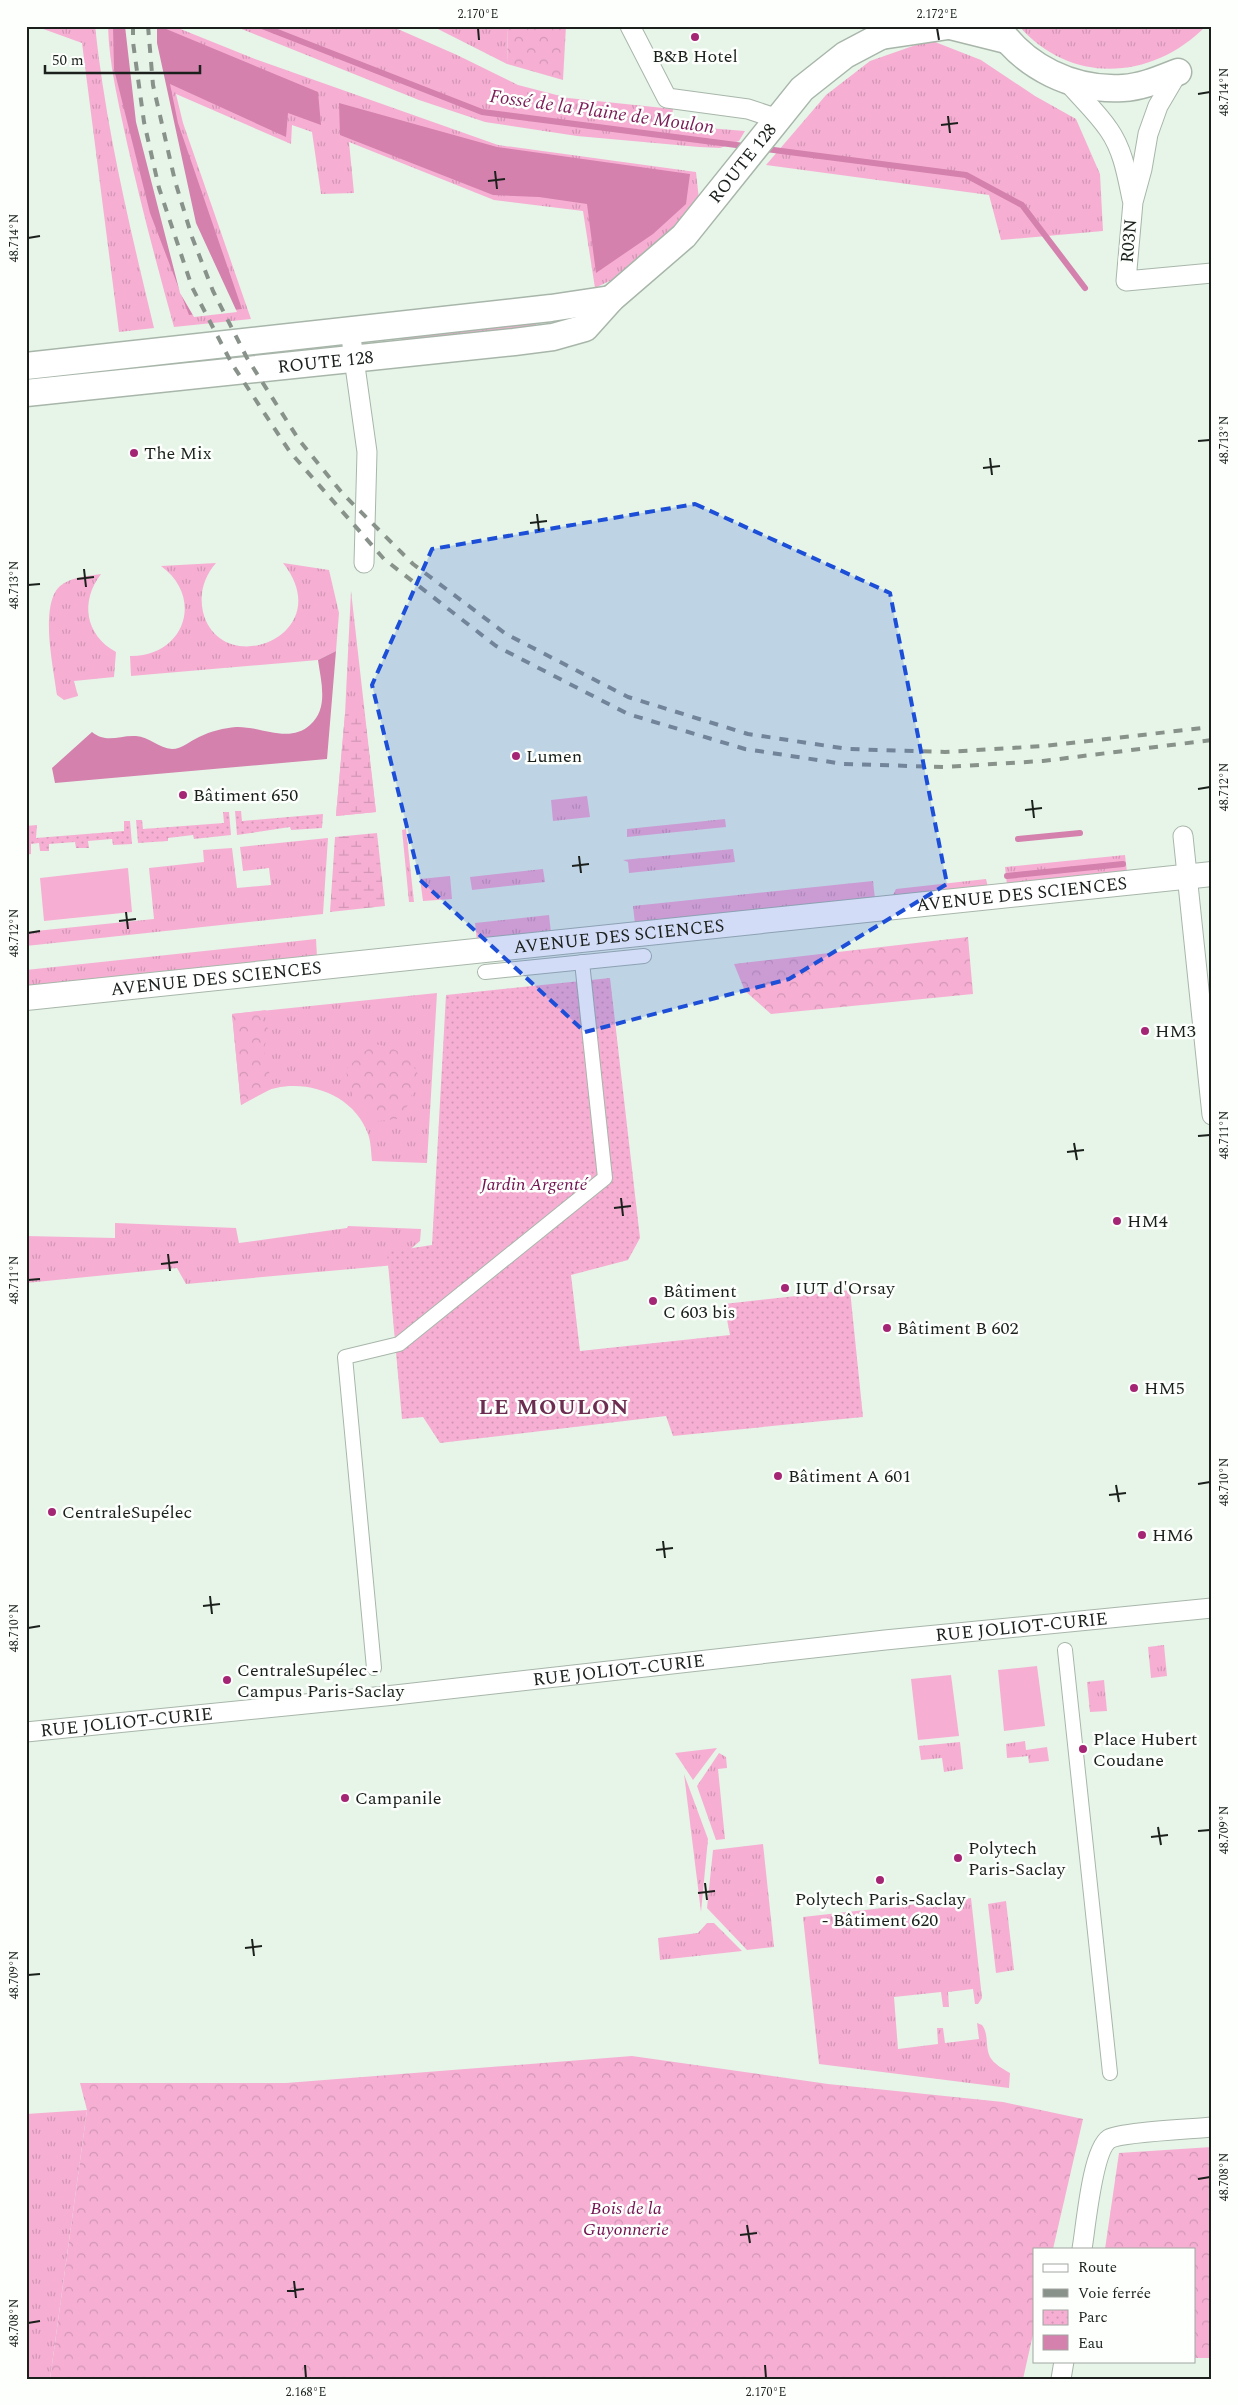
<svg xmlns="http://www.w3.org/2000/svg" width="1238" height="2405" font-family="Spectral,serif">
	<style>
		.grass { fill: url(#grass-tufts) }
		.forest { fill: url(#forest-crowns) }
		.wetland { fill: url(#wetland-marsh) }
		.park { fill: url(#park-dots) }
		.pitch { fill: #f6afd3 }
		.water { fill: #d481ad }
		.pier { fill: #e6f5e8 }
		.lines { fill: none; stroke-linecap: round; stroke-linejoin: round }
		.stream { stroke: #d481ad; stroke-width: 6 }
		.pedestrian-casing { stroke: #a8b6aa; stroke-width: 16 }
		.minor-casing { stroke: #a8b6aa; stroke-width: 21 }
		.tertiary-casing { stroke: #a8b6aa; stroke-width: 26 }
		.secondary-casing { stroke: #a8b6aa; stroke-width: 29 }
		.pedestrian { stroke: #fff; stroke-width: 14 }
		.minor { stroke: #fff; stroke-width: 19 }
		.tertiary { stroke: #fff; stroke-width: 24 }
		.secondary { stroke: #fff; stroke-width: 26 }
		.rail { stroke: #88928a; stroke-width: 4; stroke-dasharray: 9 9; stroke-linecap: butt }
		.marked { fill: #1d4ed8; fill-opacity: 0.2; stroke: #1d4ed8; stroke-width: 4; stroke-dasharray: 10 6; stroke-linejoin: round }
		.ticks { fill: none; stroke: #1b201c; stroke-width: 2 }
		.poi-dot { fill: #a52575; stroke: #fcfffc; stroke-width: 2 }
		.labels { text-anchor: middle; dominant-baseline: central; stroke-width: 5; stroke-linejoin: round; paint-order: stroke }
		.poi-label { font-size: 18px; fill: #1b201c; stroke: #fcfffc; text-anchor: start }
		.street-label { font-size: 18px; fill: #1b201c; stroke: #fcfffc }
		.park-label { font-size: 18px; font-style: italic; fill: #731150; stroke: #fcfffc }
		.water-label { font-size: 19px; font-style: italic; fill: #7c1b57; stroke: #fcfffc }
		.district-label { font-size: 22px; font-weight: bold; letter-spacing: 1px; fill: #6c2d51; stroke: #fcfffc }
		.neatline { fill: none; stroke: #1b201c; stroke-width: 2 }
		.ticks-label { font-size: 12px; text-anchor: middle; fill: #1b201c }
	</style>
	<defs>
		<pattern id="grass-tufts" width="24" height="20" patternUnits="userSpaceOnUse" patternTransform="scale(1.25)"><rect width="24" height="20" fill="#f6afd3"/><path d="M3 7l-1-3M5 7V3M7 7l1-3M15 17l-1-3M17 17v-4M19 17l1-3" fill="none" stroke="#d296b5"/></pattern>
		<pattern id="forest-crowns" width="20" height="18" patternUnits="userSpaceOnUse" patternTransform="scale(1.25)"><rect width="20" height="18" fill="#f6afd3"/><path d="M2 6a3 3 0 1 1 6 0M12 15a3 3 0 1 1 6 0" fill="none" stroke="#d296b5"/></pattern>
		<pattern id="wetland-marsh" width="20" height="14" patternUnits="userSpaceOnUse" patternTransform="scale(1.25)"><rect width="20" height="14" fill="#f6afd3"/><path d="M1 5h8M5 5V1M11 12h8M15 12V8" fill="none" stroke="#d296b5"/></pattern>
		<pattern id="park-dots" width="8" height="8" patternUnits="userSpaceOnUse" patternTransform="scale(1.25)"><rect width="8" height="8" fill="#f6afd3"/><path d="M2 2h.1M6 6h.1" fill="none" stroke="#d296b5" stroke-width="1.8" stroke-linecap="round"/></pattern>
	</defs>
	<rect width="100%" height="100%" fill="#e6f5e8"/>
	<g class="grass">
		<path d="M 35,26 L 95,26 C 106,129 130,228 154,328 L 119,332 L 82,43 Z"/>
		<path d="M 108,26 L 173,26 L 255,59 L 498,145 L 696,172 L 700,209 L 626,273 L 595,288 L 583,211 L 494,200 L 349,142 L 354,193 L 321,194 L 312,132 L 292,125 L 291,144 L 176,94 L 183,123 L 251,319 L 174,327 C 157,266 141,205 127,143 C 119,105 109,65 108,26 Z"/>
		<path d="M 234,26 L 391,26 L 457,55 L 518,85 L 568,98 L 673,109 L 671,125 L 745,131 L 739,141 L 720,148 L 699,147 L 577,136 L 485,122 L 419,100 Z"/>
		<path d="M 432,26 L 508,26 L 507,64 Z"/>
		<path d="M 1019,26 L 1206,26 C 1153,80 1071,86 1019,26 Z"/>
		<path d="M 930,40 L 981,60 L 1035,96 L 1076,119 L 1100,174 L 1103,231 L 1001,240 L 989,195 L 766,165 L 826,95 L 870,61 Z"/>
		<path d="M 536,323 L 536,327 L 403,347 L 401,331 Z"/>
		<path d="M 216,563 C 204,577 199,593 203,612 C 221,682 340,635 283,563 L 329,570 L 339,613 L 336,651 L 318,660 L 131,676 L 130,656 C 184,657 205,598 161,566 Z"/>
		<path d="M 101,574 C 80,601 85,635 116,652 L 114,677 L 74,681 L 78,696 L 64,700 L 57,695 C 54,669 39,605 60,586 C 71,577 88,576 101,574 Z"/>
		<path d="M 351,591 L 376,812 L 336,816 L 345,714 Z"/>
		<path d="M 587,796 L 590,817 L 553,821 L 551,800 Z"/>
		<path d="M 725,819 L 726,827 L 627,837 L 627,829 Z"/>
		<path d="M 406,829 L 414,902 L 409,902 L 402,830 Z"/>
		<path d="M 328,838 L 323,914 L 26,946 L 26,932 L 154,919 L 149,868 L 204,862 L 203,850 L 232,848 L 237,888 L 271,885 L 269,868 L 243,871 L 240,847 Z"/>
		<path d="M 733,849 L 735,862 L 629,873 L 628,862 L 623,860 Z"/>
		<path d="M 1125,855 L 1127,872 L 1007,885 L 1005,867 Z"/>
		<path d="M 543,869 L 545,882 L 472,890 L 470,877 Z"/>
		<path d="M 450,876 L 452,899 L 423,901 L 420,879 Z"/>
		<path d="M 986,879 L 988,887 L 892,897 L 896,889 Z"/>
		<path d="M 873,881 L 875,899 L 635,924 L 633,906 Z"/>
		<path d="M 549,915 L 551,933 L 477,941 L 475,923 Z"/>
		<path d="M 316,939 L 317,957 L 26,988 L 26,970 Z"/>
		<path d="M 437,993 L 427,1163 L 372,1161 C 371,1152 371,1142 368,1134 C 355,1097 312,1080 276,1088 C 264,1090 251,1099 241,1105 L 232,1014 Z"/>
		<path d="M 115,1223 L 236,1228 L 239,1243 L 347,1228 L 348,1226 L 421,1229 L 420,1241 L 406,1253 L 406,1264 L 186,1284 L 177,1268 L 26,1283 L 26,1236 L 115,1238 Z"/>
		<path d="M 1164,1645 L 1167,1676 L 1151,1678 L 1148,1647 Z"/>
		<path d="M 1104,1680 L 1107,1711 L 1090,1712 L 1087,1682 Z"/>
		<path d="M 1025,1741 L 1026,1750 L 1047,1747 L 1049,1761 L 1029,1763 L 1028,1756 L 1007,1758 L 1006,1744 Z"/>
		<path d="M 960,1742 L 963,1769 L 944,1772 L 942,1758 L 921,1760 L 919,1746 Z"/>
		<path d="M 717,1748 L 693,1780 L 675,1753 Z"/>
		<path d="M 719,1753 L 726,1757 L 727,1768 L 718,1769 L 725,1839 L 716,1840 L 697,1786 Z"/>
		<path d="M 684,1774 L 708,1839 L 701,1912 Z"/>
		<path d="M 763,1844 L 774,1947 L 747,1950 L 707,1908 L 713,1850 Z"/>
		<path d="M 971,1898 L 982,1998 L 978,2004 L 975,2004 L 973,1989 L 948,1992 L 949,2007 L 943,2007 L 941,1992 L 894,1997 L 898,2049 L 938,2044 L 937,2028 L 943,2028 L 945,2043 L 979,2039 L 977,2023 L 982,2025 C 989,2034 985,2047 990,2057 C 994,2064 1003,2069 1010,2073 L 1009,2088 L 819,2064 L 803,1917 Z"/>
		<path d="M 1006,1901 L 1014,1970 L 996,1973 L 988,1904 Z"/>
		<path d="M 707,1923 L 714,1923 L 742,1951 L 660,1960 L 658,1938 L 698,1933 Z"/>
		<path d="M 87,2110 L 50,2379 L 26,2379 L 26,2114 Z"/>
	</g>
	<g class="forest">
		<path d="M 508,26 L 566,26 L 563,80 L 507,64 Z"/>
		<path d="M 968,937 L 973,994 L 771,1014 L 745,991 L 734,964 Z"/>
		<path d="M 266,1010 L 262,1024 L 271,1030 L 263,1047 L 273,1088 L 241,1105 L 232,1014 Z"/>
		<path d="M 375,1044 C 399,1049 406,1053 418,1074 L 409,1104 L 397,1119 L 378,1121 C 357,1107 349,1095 346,1069 L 361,1054 Z"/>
		<path d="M 632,2056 L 828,2084 L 1003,2102 L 1083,2119 L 1053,2249 L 1034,2249 L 1034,2330 L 1023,2379 L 50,2379 L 87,2110 L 80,2083 L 286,2083 Z"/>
		<path d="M 1212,2147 L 1212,2358 L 1194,2358 L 1194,2249 L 1105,2249 L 1119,2153 Z"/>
	</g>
	<g class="wetland">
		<path d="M 364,712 L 376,812 L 336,816 L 345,714 Z"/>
		<path d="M 377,833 L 385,906 L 330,912 L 335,837 Z"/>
	</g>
	<g class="park">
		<path d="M 235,811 L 241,811 L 242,821 L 323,814 L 322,828 L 291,830 L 290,827 L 237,835 Z"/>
		<path d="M 223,812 L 229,812 L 231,835 L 194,839 L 193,835 L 168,838 L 168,841 L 138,843 L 136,820 L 142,820 L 143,829 L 224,823 Z"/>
		<path d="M 124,821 L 130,821 L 132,844 L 113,845 L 112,839 L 88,841 L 89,848 L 76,848 L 75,842 L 49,844 L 49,851 L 40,851 L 39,843 L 31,844 L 31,854 L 26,855 L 26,826 L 37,825 L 36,838 L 124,831 Z"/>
		<path d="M 610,978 L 640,1238 L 628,1260 L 571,1275 L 580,1351 L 730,1335 L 724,1304 L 850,1290 L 863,1417 L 673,1436 L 666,1416 L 440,1443 L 423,1417 L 402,1419 L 387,1252 L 432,1245 L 446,995 Z"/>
	</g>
	<g class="pitch">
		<path d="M 128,868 L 132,912 L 44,921 L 40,878 Z"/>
		<path d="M 1037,1666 L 1045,1726 L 1004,1731 L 998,1670 Z"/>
		<path d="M 951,1675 L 959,1736 L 918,1740 L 911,1679 Z"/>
	</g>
	<g class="water">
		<path d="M 113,26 L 159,26 L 318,92 L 321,125 L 288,113 L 286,137 L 170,84 L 178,123 L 242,309 L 189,315 L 150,213 L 114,69 Z"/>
		<path d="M 339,103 L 497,147 L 690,174 L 686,204 L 653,234 L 596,273 L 587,204 L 539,197 L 493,195 L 340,135 Z"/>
		<path d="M 336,651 L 327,759 L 55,783 L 52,768 L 92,732 C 107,744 119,735 136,736 C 149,737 159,748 172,749 C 182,749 190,741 199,737 C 211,731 224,728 236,727 C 261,726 289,744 310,725 C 329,708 321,682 318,660 Z"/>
	</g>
	<path class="pier" d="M 125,26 L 157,26 L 157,43 L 196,223 L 237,312 L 194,317 L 180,293 L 136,122 Z"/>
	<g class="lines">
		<g class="stream">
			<path d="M 262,26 L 482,112 L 744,146"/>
			<path d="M 766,149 L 966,175 L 1022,205 L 1085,288"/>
			<path d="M 1018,839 L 1080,833"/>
			<path d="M 1007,876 L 1123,864"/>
		</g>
		<defs>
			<g id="pedestrian">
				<path d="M 485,972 L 644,956"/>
				<path d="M 1065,1650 L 1110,2073"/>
				<path d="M 374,1668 L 345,1357 L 399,1344 L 605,1178 L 582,962"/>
			</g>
			<g id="minor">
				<path d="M 630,26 L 667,98 L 748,109 L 778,119"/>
				<path d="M 1178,72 L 1158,106 L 1148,134 L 1142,169 L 1133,202 L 1126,281 L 1212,273"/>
				<path d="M 1066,80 C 1080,97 1097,112 1109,130 C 1123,150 1127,175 1132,199"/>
				<path d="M 350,330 L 367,452 L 364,563"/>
				<path d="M 1183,836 L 1212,1115"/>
				<path id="s1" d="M 26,1732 L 395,1695 L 885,1640 L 1212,1608"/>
				<path d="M 1082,2249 C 1086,2226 1092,2151 1109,2139 C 1121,2132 1194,2129 1212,2127"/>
				<path d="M 1061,2379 L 1064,2361"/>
			</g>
			<g id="tertiary">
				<path id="s2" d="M 26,998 L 1212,874"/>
			</g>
			<g id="secondary">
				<path d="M 950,26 L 1006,40"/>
				<path d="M 997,26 C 1024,67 1073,91 1123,88 C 1142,87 1160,79 1178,72"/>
				<path d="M 881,36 L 948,26"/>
				<path d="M 26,366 L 551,308 L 611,299"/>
				<path id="s3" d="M 26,393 L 514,342 L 553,337 L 585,328 L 611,299 L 684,236 L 802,89 L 845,55 L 881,36 L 895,26"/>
			</g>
		</defs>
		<use href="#pedestrian" class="pedestrian-casing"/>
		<use href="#minor" class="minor-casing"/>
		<use href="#tertiary" class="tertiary-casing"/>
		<use href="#secondary" class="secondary-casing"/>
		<use href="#pedestrian" class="pedestrian"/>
		<use href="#minor" class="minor"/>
		<use href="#tertiary" class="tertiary"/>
		<use href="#secondary" class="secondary"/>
		<g class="rail">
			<path d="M 133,26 L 133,42 L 144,122 L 159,188 L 192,287 L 232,364 L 290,452 L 384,559 L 496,646 L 628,714 L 745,749 L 844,764 L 944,767 L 1043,761 L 1212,740"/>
			<path d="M 148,26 L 153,85 L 175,181 L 192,237 L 213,291 L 247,358 L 299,440 L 343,494 L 413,564 L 506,634 L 628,697 L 748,734 L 848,749 L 945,752 L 1044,746 L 1212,727"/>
		</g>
	</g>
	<path class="marked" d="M 695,504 L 890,593 L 947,884 L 789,979 L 585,1032 L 420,880 L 372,685 L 432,549 Z"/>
	<path class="ticks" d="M 478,28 L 479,40M 937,28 L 939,40M 1198,94 L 1210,92M 948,116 L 950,133M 941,125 L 958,123M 495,171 L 497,189M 488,181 L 505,179M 28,238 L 40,236M 1198,441 L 1210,440M 990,458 L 992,475M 983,468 L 1000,466M 537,514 L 539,531M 530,523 L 547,521M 84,569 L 86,587M 77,579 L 94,577M 28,585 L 40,584M 1198,789 L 1210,787M 1032,800 L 1034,818M 1025,810 L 1042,808M 579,856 L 581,873M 572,866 L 589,864M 126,912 L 128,929M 119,921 L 136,919M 28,933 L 40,931M 1198,1136 L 1210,1135M 1074,1143 L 1077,1160M 1067,1152 L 1084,1150M 621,1198 L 623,1216M 614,1208 L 631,1206M 168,1254 L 170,1271M 161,1264 L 178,1262M 28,1280 L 40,1279M 1198,1484 L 1210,1482M 1116,1485 L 1119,1502M 1109,1495 L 1126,1493M 663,1541 L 665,1558M 656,1550 L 673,1548M 210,1596 L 212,1614M 203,1606 L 220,1604M 28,1628 L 40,1626M 1158,1827 L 1161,1845M 1198,1831 L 1210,1830M 1151,1837 L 1168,1835M 705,1883 L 707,1900M 698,1893 L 715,1891M 252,1939 L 254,1956M 245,1948 L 262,1946M 28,1975 L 40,1974M 1198,2179 L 1210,2177M 747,2225 L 750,2243M 740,2235 L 757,2233M 294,2281 L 296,2298M 287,2291 L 304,2289M 28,2323 L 40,2321M 305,2365 L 306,2378M 765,2365 L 766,2378"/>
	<g class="poi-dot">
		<circle cx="695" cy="37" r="5"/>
		<circle cx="134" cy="453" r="5"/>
		<circle cx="516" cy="756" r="5"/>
		<circle cx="183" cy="795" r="5"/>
		<circle cx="1145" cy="1031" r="5"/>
		<circle cx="1117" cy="1221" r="5"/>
		<circle cx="785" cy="1288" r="5"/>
		<circle cx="653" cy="1301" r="5"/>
		<circle cx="887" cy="1328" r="5"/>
		<circle cx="1134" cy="1388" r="5"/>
		<circle cx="778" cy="1476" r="5"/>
		<circle cx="52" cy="1512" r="5"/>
		<circle cx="1142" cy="1535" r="5"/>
		<circle cx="227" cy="1680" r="5"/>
		<circle cx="1083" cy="1749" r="5"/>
		<circle cx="345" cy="1798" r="5"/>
		<circle cx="958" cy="1858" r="5"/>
		<circle cx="880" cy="1880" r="5"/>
	</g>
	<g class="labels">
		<g class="poi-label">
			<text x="695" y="56" text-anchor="middle">B&amp;B Hotel</text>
			<text x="144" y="453">The Mix</text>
			<text x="526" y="756">Lumen</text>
			<text x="193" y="795">Bâtiment 650</text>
			<text x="1155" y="1031">HM3</text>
			<text x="1127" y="1221">HM4</text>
			<text x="795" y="1288">IUT d'Orsay</text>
			<text x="663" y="1291">Bâtiment<tspan x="663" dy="21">C 603 bis</tspan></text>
			<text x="897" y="1328">Bâtiment B 602</text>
			<text x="1144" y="1388">HM5</text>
			<text x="788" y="1476">Bâtiment A 601</text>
			<text x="62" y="1512">CentraleSupélec</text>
			<text x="1152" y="1535">HM6</text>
			<text x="237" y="1670">CentraleSupélec -<tspan x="237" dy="21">Campus Paris-Saclay</tspan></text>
			<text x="1093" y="1739">Place Hubert<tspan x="1093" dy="21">Coudane</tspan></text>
			<text x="355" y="1798">Campanile</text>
			<text x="968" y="1848">Polytech<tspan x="968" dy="21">Paris-Saclay</tspan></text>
			<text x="880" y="1899" text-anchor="middle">Polytech Paris-Saclay<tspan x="880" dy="21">- Bâtiment 620</tspan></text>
		</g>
		<g class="street-label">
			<text stroke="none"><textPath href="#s3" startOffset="792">ROUTE 128</textPath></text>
			<text transform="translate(1129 241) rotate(-85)">R03N</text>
			<text stroke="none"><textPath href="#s3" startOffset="301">ROUTE 128</textPath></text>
			<text stroke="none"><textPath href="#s2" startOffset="1001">AVENUE DES SCIENCES</textPath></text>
			<text stroke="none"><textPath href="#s2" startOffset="596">AVENUE DES SCIENCES</textPath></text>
			<text stroke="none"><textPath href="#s2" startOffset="191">AVENUE DES SCIENCES</textPath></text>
			<text stroke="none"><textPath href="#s1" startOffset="1001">RUE JOLIOT-CURIE</textPath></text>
			<text stroke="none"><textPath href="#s1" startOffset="596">RUE JOLIOT-CURIE</textPath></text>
			<text stroke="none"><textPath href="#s1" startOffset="101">RUE JOLIOT-CURIE</textPath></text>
		</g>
		<g class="park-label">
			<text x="534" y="1184">Jardin Argenté</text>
			<text x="626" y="2208">Bois de la<tspan x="626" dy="21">Guyonnerie</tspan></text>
		</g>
		<g class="water-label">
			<text transform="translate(602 112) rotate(8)">Fossé de la Plaine de Moulon</text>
		</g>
		<g class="district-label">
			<text x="554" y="1407">LE MOULON</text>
		</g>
	</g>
	<rect width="1238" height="2405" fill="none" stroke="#fcfffc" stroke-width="55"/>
	<rect x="1033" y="2248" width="162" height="115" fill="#fcfffc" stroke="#a2a6a2"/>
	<rect x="1043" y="2264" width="25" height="8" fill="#ffffff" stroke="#a2a6a2"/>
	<text x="1078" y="2272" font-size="15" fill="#1b201c">Route</text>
	<rect x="1043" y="2289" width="25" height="8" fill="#88928a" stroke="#a2a6a2"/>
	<text x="1078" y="2298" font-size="15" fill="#1b201c">Voie ferrée</text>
	<rect x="1043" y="2310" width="25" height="15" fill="url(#park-dots)" stroke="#a2a6a2"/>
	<text x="1078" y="2322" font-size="15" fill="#1b201c">Parc</text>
	<rect x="1043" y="2335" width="25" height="15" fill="#d481ad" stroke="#a2a6a2"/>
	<text x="1078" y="2348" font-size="15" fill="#1b201c">Eau</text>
	<path d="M45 65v8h155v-8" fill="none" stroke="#1b201c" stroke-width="2.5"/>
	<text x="52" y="65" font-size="15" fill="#1b201c" stroke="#fcfffc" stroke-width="4" paint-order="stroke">50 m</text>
	<rect x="28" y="28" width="1182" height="2350" class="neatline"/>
	<g class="ticks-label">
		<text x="478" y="18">2.170°E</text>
		<text x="937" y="18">2.172°E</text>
		<text transform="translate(1224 92) rotate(-90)" y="4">48.714°N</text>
		<text transform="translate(14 238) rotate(-90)" y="4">48.714°N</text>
		<text transform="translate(1224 440) rotate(-90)" y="4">48.713°N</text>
		<text transform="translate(14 585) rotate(-90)" y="4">48.713°N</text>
		<text transform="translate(1224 787) rotate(-90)" y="4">48.712°N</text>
		<text transform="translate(14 933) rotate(-90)" y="4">48.712°N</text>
		<text transform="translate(1224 1135) rotate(-90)" y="4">48.711°N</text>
		<text transform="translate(14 1280) rotate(-90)" y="4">48.711°N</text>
		<text transform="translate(1224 1482) rotate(-90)" y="4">48.710°N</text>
		<text transform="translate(14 1628) rotate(-90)" y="4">48.710°N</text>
		<text transform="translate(1224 1830) rotate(-90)" y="4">48.709°N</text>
		<text transform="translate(14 1975) rotate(-90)" y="4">48.709°N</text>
		<text transform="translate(1224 2177) rotate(-90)" y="4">48.708°N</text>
		<text transform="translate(14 2323) rotate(-90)" y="4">48.708°N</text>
		<text x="306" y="2396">2.168°E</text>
		<text x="766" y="2396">2.170°E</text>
	</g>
</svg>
